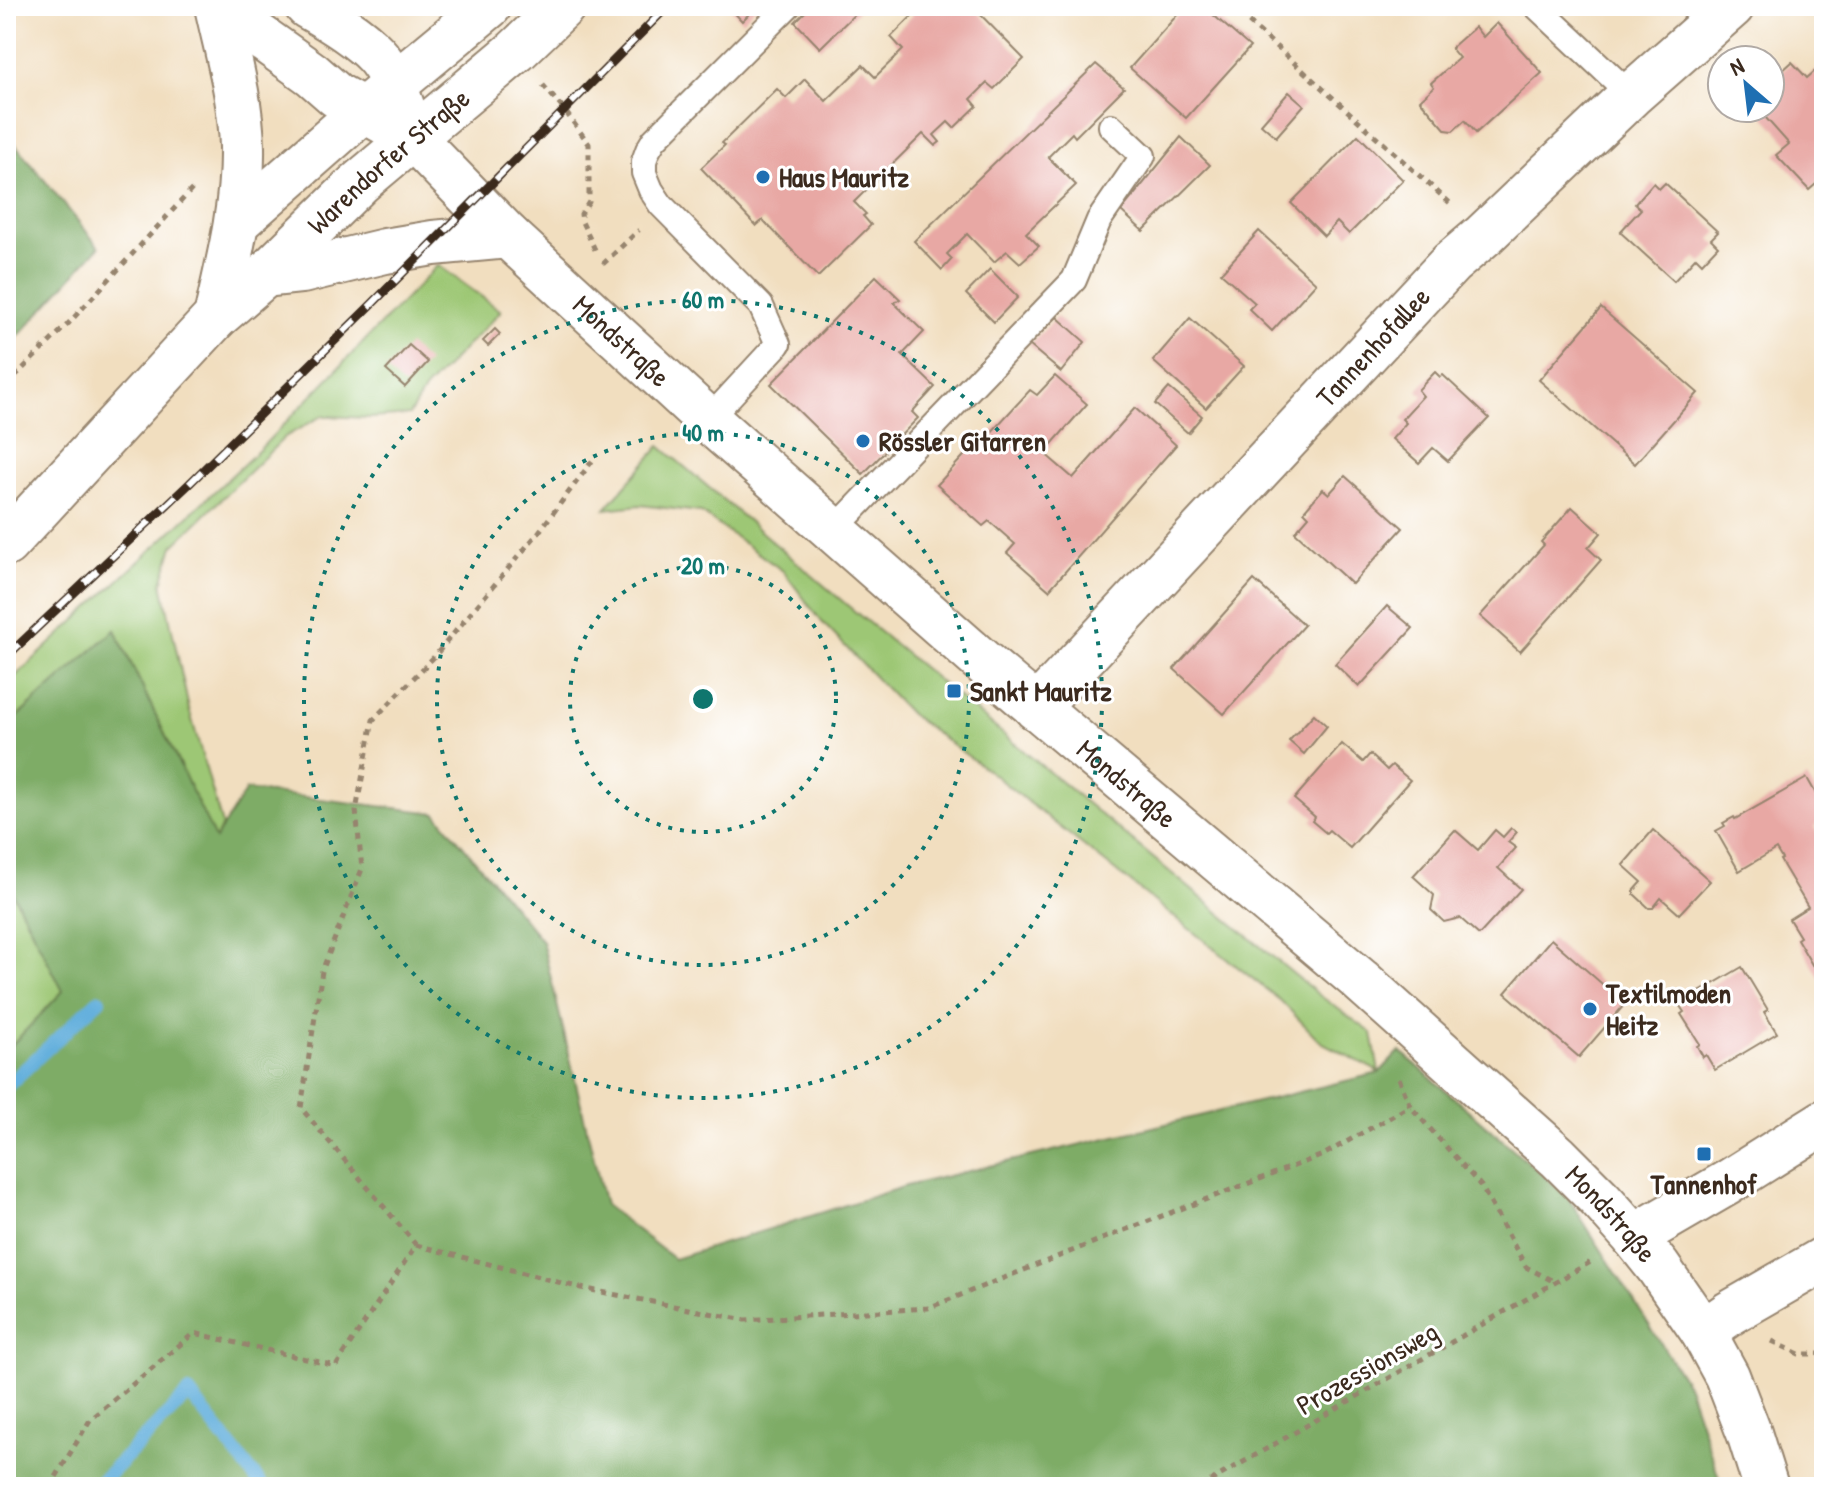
<svg xmlns="http://www.w3.org/2000/svg" width="1830" height="1493" font-family="'Patrick Hand',sans-serif">
	<style>
		.green { fill: #9dc774; stroke: #6c7849; stroke-width: 2 }
		.forest { fill: #7eac66; stroke: #5c6b42; stroke-width: 2 }
		.lines { fill: none; stroke-linecap: round; stroke-linejoin: round }
		.stream { stroke: #65b0dd; stroke-width: 14 }
		.building { fill: #e8a8a4 }
		.lane-casing { stroke: #96846e; stroke-width: 28 }
		.street-casing { stroke: #96846e; stroke-width: 48 }
		.secondary-casing { stroke: #96846e; stroke-width: 48 }
		.path { stroke: #96846e; stroke-width: 5; stroke-dasharray: 6 6; stroke-linecap: butt }
		.lane { stroke: #fff; stroke-width: 24 }
		.street { stroke: #fff; stroke-width: 44 }
		.secondary { stroke: #fff; stroke-width: 44 }
		.rail-casing { stroke: #3b2a1e; stroke-width: 9 }
		.rail { stroke: #fff; stroke-width: 6; stroke-dasharray: 18; stroke-linecap: butt }
		.ring { fill: none; stroke: #0f766e; stroke-width: 4; stroke-dasharray: 4 8 }
		.poi-dot { fill: #1f6fb2; stroke: #fff; stroke-width: 3 }
		.labels { text-anchor: middle; dominant-baseline: central; stroke-width: 6; stroke-linejoin: round; paint-order: stroke }
		.street-label { font-size: 28px; fill: #3b2a1e; stroke: #fff }
		.poi-label { font-size: 28px; font-weight: bold; fill: #3b2a1e; stroke: #fff; text-anchor: start }
		.centre { fill: #0f766e; stroke: #fff; stroke-width: 4 }
		.ring-label { font-size: 24px; text-anchor: middle; font-weight: bold; fill: #0f766e; stroke: #fff; stroke-width: 6; stroke-linejoin: round; paint-order: stroke }
	</style>
	<rect width="100%" height="100%" fill="#fff"/>
	<filter id="ink" filterUnits="userSpaceOnUse"><feTurbulence type="fractalNoise" baseFrequency=".0125" numOctaves="2"/><feDisplacementMap in="SourceGraphic" scale="16" xChannelSelector="R" yChannelSelector="G"/><feConvolveMatrix kernelMatrix="1 2 1 2 8 2 1 2 1" color-interpolation-filters="sRGB"/></filter>
	<filter id="wash" filterUnits="userSpaceOnUse"><feTurbulence type="fractalNoise" baseFrequency=".006" numOctaves="4" result="noise"/><feDisplacementMap in="SourceGraphic" scale="32" xChannelSelector="R" yChannelSelector="G"/><feGaussianBlur stdDeviation="1.8" result="paint"/><feColorMatrix in="noise" values="0 0 0 0 0 0 0 0 0 0 0 0 0 0 0 0 0 1.4 0 .05"/><feComposite in="paint" operator="in"/></filter>
	<g filter="url(#wash)">
		<rect width="100%" height="100%" fill="#f1debf"/>
		<g class="green">
			<path d="M 438,265 L 501,311 L 425,389 L 409,415 L 370,418 L 322,416 L 285,437 L 173,546 L 162,583 L 189,709 L 222,825 L 215,840 L 115,630 L 6,727 L 6,685 L 259,450 Z"/>
			<path d="M 660,446 L 847,605 L 1319,995 L 1372,1033 L 1379,1072 L 1321,1042 L 1281,1001 L 990,772 L 910,714 L 822,622 L 783,571 L 700,512 L 640,505 L 605,509 Z"/>
			<path d="M 6,880 L 64,992 L 6,1051 Z"/>
		</g>
		<g class="forest">
			<path d="M 6,133 L 99,247 L 6,350 Z"/>
			<path d="M 115,630 L 215,839 L 246,790 L 436,813 L 542,941 L 605,1205 L 674,1259 L 906,1186 L 1379,1073 L 1400,1051 L 1567,1196 L 1688,1386 L 1722,1487 L 6,1487 L 6,1051 L 63,991 L 6,880 L 6,727 Z"/>
		</g>
		<g class="lines">
			<g class="stream">
				<path d="M 6,1087 L 99,1000"/>
				<path d="M 96,1487 L 189,1393 L 263,1487"/>
			</g>
		</g>
		<g id="blocks">
			<g class="building">
				<path d="M 728,6 L 757,6 L 742,21 Z"/>
				<path d="M 811,6 L 863,6 L 820,48 L 795,22 Z"/>
				<path d="M 904,6 L 972,6 L 1024,59 L 994,89 L 987,83 L 971,99 L 977,106 L 954,128 L 948,122 L 934,135 L 940,142 L 935,146 L 923,134 L 854,202 L 866,214 L 863,216 L 871,225 L 818,277 L 763,220 L 756,226 L 701,168 L 725,145 L 722,143 L 777,89 L 786,98 L 805,79 L 826,101 L 863,65 L 875,77 L 903,50 L 891,37 L 913,15 Z"/>
				<path d="M 1185,6 L 1203,6 L 1250,47 L 1186,118 L 1130,68 Z"/>
				<path d="M 1497,23 L 1542,73 L 1476,133 L 1465,120 L 1453,131 L 1446,130 L 1420,100 L 1434,87 L 1431,83 L 1459,58 L 1451,48 L 1475,27 L 1483,37 Z"/>
				<path d="M 1792,62 L 1807,78 L 1815,71 L 1824,81 L 1824,177 L 1809,190 L 1776,155 L 1789,144 L 1757,108 L 1770,108 L 1770,82 Z"/>
				<path d="M 1096,64 L 1124,88 L 1075,137 L 1072,133 L 1048,157 L 1076,185 L 1026,233 L 1039,246 L 1020,263 L 1007,251 L 994,262 L 967,234 L 947,254 L 952,259 L 942,270 L 914,241 Z"/>
				<path d="M 1289,92 L 1304,105 L 1276,137 L 1261,124 Z"/>
				<path d="M 1358,135 L 1403,180 L 1349,234 L 1337,222 L 1324,236 L 1291,203 Z"/>
				<path d="M 1181,137 L 1210,165 L 1143,231 L 1121,211 Z"/>
				<path d="M 1653,183 L 1659,189 L 1665,183 L 1718,232 L 1711,239 L 1718,246 L 1702,263 L 1696,257 L 1674,281 L 1620,232 L 1641,209 L 1635,204 Z"/>
				<path d="M 1259,231 L 1316,283 L 1272,331 L 1249,309 L 1255,303 L 1221,273 Z"/>
				<path d="M 990,269 L 1018,297 L 994,322 L 966,294 Z"/>
				<path d="M 876,276 L 900,299 L 894,303 L 924,332 L 902,355 L 935,387 L 912,412 L 918,418 L 863,474 L 771,384 Z"/>
				<path d="M 1601,308 L 1698,393 L 1635,464 L 1539,380 Z"/>
				<path d="M 1057,317 L 1085,342 L 1061,372 L 1029,345 Z"/>
				<path d="M 1190,318 L 1244,366 L 1206,408 L 1153,361 Z"/>
				<path d="M 495,329 L 500,334 L 488,346 L 483,341 Z"/>
				<path d="M 409,345 L 428,362 L 405,387 L 386,370 Z"/>
				<path d="M 1435,372 L 1440,377 L 1443,375 L 1489,418 L 1448,461 L 1433,448 L 1419,463 L 1392,439 L 1406,423 L 1402,419 L 1423,396 L 1418,390 Z"/>
				<path d="M 1055,376 L 1087,404 L 1044,453 L 1073,478 L 1135,408 L 1176,445 L 1049,590 L 1007,553 L 1015,544 L 989,521 L 983,526 L 937,485 L 985,433 L 988,436 L 1030,390 L 1037,395 Z"/>
				<path d="M 1169,388 L 1202,416 L 1188,433 L 1155,404 Z"/>
				<path d="M 1345,476 L 1403,528 L 1352,584 L 1295,532 L 1309,516 L 1304,511 L 1323,489 L 1329,494 Z"/>
				<path d="M 1572,507 L 1601,533 L 1588,548 L 1601,560 L 1520,652 L 1480,616 L 1544,545 L 1541,542 Z"/>
				<path d="M 1254,580 L 1304,625 L 1224,714 L 1174,669 Z"/>
				<path d="M 1387,606 L 1413,628 L 1359,687 L 1335,664 Z"/>
				<path d="M 1314,714 L 1327,726 L 1304,754 L 1289,741 Z"/>
				<path d="M 1342,744 L 1363,762 L 1370,754 L 1387,770 L 1392,765 L 1410,780 L 1350,848 L 1329,830 L 1326,833 L 1312,821 L 1315,817 L 1294,799 Z"/>
				<path d="M 1807,778 L 1824,808 L 1824,821 L 1814,827 L 1820,836 L 1823,834 L 1824,837 L 1824,978 L 1821,980 L 1797,939 L 1800,937 L 1789,919 L 1808,907 L 1780,860 L 1782,859 L 1776,849 L 1739,871 L 1716,831 L 1725,826 L 1723,823 L 1734,817 L 1735,819 Z"/>
				<path d="M 1511,828 L 1517,832 L 1508,842 L 1516,848 L 1498,868 L 1521,889 L 1479,935 L 1460,918 L 1444,922 L 1431,910 L 1434,895 L 1413,876 L 1455,830 L 1478,850 L 1495,830 L 1503,837 Z"/>
				<path d="M 1653,830 L 1710,881 L 1679,914 L 1661,898 L 1653,908 L 1649,908 L 1634,894 L 1634,891 L 1642,882 L 1623,865 Z"/>
				<path d="M 1551,939 L 1625,1004 L 1579,1057 L 1505,993 Z"/>
				<path d="M 1742,967 L 1768,1010 L 1764,1012 L 1777,1033 L 1715,1070 L 1706,1055 L 1703,1057 L 1697,1046 L 1700,1044 L 1681,1014 L 1684,1012 L 1680,1006 L 1681,1003 Z"/>
			</g>
		</g>
	</g>
	<g filter="url(#ink)">
		<use href="#blocks" fill-opacity="0" stroke="#96846e" stroke-width="2"/>
		<g class="lines">
			<defs>
				<g id="lane">
					<path d="M 1536,6 L 1631,95"/>
					<path d="M 708,420 L 778,344 L 761,306 L 661,205 L 651,190 L 644,173 L 644,161 L 648,150 L 654,140 L 788,6"/>
					<path d="M 834,530 L 1074,280 L 1099,220 L 1143,156 L 1111,126"/>
				</g>
				<g id="street">
					<path id="s1" d="M 1036,708 L 1451,263 L 1484,235 L 1631,95 L 1732,6"/>
					<path d="M 1634,1237 L 1727,1183 L 1824,1122"/>
					<path d="M 1703,1332 L 1730,1313 L 1824,1259"/>
				</g>
				<g id="secondary">
					<path id="s2" d="M 217,6 L 312,74 L 336,95 L 412,137 L 508,236 L 708,420 L 984,663 L 1360,980 L 1558,1157 L 1601,1200 L 1634,1237 L 1658,1267 L 1703,1332 L 1727,1376 L 1749,1433 L 1766,1487"/>
					<path d="M 307,6 C 330,19 357,35 375,54 C 390,70 397,92 404,112"/>
					<path d="M 238,221 L 364,110 L 489,6"/>
					<path d="M 265,275 L 302,271 L 385,251 L 433,243 L 508,236"/>
					<path d="M 216,317 C 229,260 243,206 242,147 C 241,99 227,52 217,6"/>
					<path id="s3" d="M 6,544 L 216,317 L 265,275 L 359,183 L 516,51 L 563,6"/>
				</g>
			</defs>
			<use href="#lane" class="lane-casing"/>
			<use href="#street" class="street-casing"/>
			<use href="#secondary" class="secondary-casing"/>
			<g class="path">
				<path d="M 1231,6 L 1451,204"/>
				<path d="M 543,85 L 565,111 L 589,144 L 589,202 L 581,214 L 582,222 L 597,254"/>
				<path d="M 603,264 L 639,230"/>
				<path d="M 6,385 L 67,325 L 195,186"/>
				<path d="M 1399,1078 L 1410,1106 L 1481,1186 L 1526,1267 L 1555,1282"/>
				<path d="M 416,1245 L 581,1288 L 745,1320 L 928,1308 L 1125,1230 L 1323,1155 L 1410,1106"/>
				<path d="M 1772,1341 L 1799,1354 L 1824,1354"/>
				<path d="M 50,1487 L 90,1420 L 194,1333 L 336,1366 L 416,1245 L 301,1108 L 322,971 L 362,869 L 356,811 L 373,720 L 433,658 L 538,533 L 596,456"/>
				<path d="M 1200,1487 L 1594,1260"/>
			</g>
			<use href="#lane" class="lane"/>
			<use href="#street" class="street"/>
			<use href="#secondary" class="secondary"/>
			<defs>
				<path id="rail" d="M 6,657 L 189,484 L 371,305 L 668,6"/>
			</defs>
			<use href="#rail" class="rail-casing"/>
			<use href="#rail" class="rail"/>
		</g>
	</g>
	<g class="ring">
		<circle cx="703" cy="699" r="133"/>
		<circle cx="703" cy="699" r="266"/>
		<circle cx="703" cy="699" r="399"/>
	</g>
	<g class="poi-dot">
		<circle cx="763" cy="177" r="8"/>
		<circle cx="863" cy="441" r="8"/>
		<rect x="946" y="683" width="16" height="16" rx="4"/>
		<circle cx="1590" cy="1009" r="8"/>
		<rect x="1696" y="1146" width="16" height="16" rx="4"/>
	</g>
	<g class="labels">
		<g class="street-label">
			<text stroke="none"><textPath href="#s3" startOffset="542">Warendorfer Straße</textPath></text>
			<text stroke="none"><textPath href="#s2" startOffset="528">Mondstraße</textPath></text>
			<text stroke="none"><textPath href="#s1" startOffset="494">Tannenhofallee</textPath></text>
			<text stroke="none"><textPath href="#s2" startOffset="1200">Mondstraße</textPath></text>
			<text stroke="none"><textPath href="#s2" startOffset="1848">Mondstraße</textPath></text>
			<text transform="translate(1367 1368) rotate(-30)">Prozessionsweg</text>
		</g>
		<g class="poi-label">
			<text x="779" y="177">Haus Mauritz</text>
			<text x="879" y="441">Rössler Gitarren</text>
			<text x="970" y="691">Sankt Mauritz</text>
			<text x="1606" y="993">Textilmoden<tspan x="1606" dy="32">Heitz</tspan></text>
			<text x="1704" y="1184" text-anchor="middle">Tannenhof</text>
		</g>
	</g>
	<circle cx="703" cy="699" r="12" class="centre"/>
	<g class="ring-label">
		<text x="703" y="308">60 m</text>
		<text x="703" y="441">40 m</text>
		<text x="703" y="574">20 m</text>
	</g>
	<rect width="1830" height="1493" fill="none" stroke="#fff" stroke-width="32"/>
	<g transform="translate(1746 84) rotate(332)"><circle r="38" fill="#ffffff" stroke="#b1aaa5" stroke-width="2"/>
	<path d="M0-6L14 30L0 20L-14 30Z" fill="#1f6fb2"/>
	<text y="-12" font-size="22" font-weight="bold" text-anchor="middle" fill="#3b2a1e">N</text>
	</g>
</svg>
